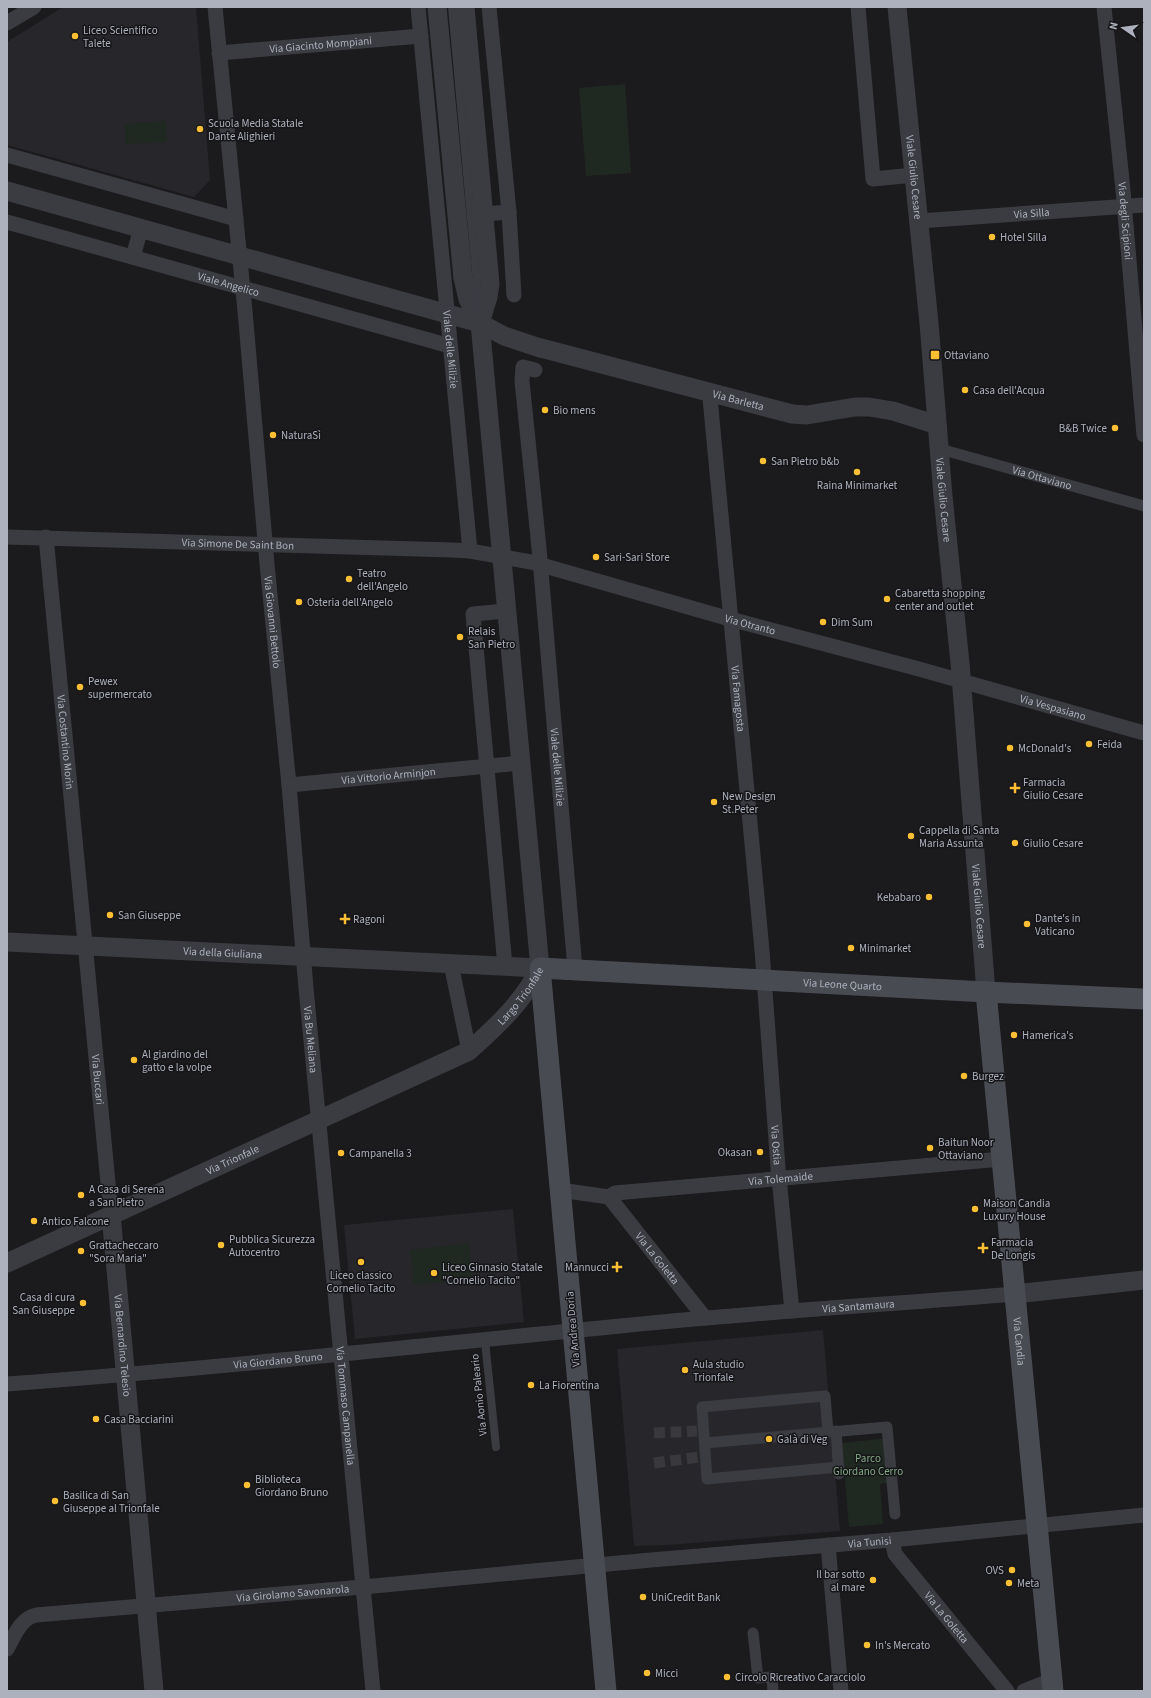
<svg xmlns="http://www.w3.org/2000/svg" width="1151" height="1698" font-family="'Source Sans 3',sans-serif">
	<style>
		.built { fill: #27262a }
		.green { fill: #202921 }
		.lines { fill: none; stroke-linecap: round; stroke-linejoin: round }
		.pedestrian-tunnel { stroke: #38383d; stroke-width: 11; stroke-dasharray: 11 5.5; stroke-linecap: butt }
		.service { stroke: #3b3c42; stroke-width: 8 }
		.pedestrian { stroke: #3b3c42; stroke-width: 11 }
		.minor { stroke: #3b3c42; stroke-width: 15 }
		.tertiary { stroke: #3b3c42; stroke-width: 19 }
		.secondary { stroke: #494b53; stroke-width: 21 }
		.poi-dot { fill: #fcbf33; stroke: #161518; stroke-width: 1.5 }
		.labels { text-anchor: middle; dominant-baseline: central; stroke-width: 3; stroke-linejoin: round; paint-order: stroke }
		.poi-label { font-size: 11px; fill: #acb1bd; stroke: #161518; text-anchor: start }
		.street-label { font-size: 11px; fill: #acb1bd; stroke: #161518 }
		.park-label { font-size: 11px; fill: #83a986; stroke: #161518 }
	</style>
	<rect width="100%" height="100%" fill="#1b1a1d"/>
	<g class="built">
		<path d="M 63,7 L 196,7 L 210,180 L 194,197 L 7,145 L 7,42 Z"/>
		<path d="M 513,1209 L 524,1322 L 355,1339 L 344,1225 Z"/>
		<path d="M 823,1330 L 840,1531 L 668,1545 L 634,1546 L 617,1349 Z"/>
	</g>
	<g class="green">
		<path d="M 625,84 L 631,173 L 586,176 L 579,88 Z"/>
		<path d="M 166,121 L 167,142 L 125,144 L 125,124 Z"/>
		<path d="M 469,1243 L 473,1279 L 414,1285 L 410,1250 Z"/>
		<path d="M 888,1438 L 893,1482 L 880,1484 L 883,1524 L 849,1527 L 842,1443 Z"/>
	</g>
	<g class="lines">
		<g class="pedestrian-tunnel">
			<path d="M 654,1433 L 697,1431"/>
			<path d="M 654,1463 L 700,1457"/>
		</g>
		<g class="service">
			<path d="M 452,7 L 479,307"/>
			<path d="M 485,1341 L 496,1447"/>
		</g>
		<g class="pedestrian">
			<path id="s1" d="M 940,449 L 1144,506"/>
			<path d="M 836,1431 L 839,1474"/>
			<path d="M 828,1432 L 825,1396 L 702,1407 L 707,1479 L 839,1467"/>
			<path d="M 705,1443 L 887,1427 L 895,1514"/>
			<path d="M 753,1633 L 758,1678 L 772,1677 L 773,1691"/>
		</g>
		<g class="minor">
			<path id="s2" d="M 215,7 L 245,311 L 267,564 L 289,785 L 306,988 L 373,1691"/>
			<path id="s3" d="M 418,7 L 470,551"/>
			<path d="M 489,7 L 509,212 L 514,295"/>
			<path d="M 858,7 L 873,179 L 914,175"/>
			<path id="s4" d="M 1104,7 L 1123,190 L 1144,435"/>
			<path d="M 7,23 L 34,7"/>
			<path id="s5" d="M 219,53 L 421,36"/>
			<path d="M 7,155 L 236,219"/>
			<path d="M 483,214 L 509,212"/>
			<path id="s6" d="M 919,221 L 1144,205"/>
			<path id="s7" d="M 7,222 L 450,346"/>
			<path d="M 133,257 L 141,228"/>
			<path id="s8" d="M 535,370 L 523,367 L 522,381 L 539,548 L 575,969"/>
			<path id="s9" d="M 710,398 L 762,950 L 778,1167 L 792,1311"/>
			<path id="s10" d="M 7,537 L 452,550 L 470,551 L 531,562 L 730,619 L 919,669 L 1144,733"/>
			<path id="s11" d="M 46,537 L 111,1214"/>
			<path id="s12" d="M 289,785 L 520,763"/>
			<path d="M 451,964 L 469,1051"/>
			<path d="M 505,966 L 473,614 L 506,611"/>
			<path id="s13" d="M 560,1190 L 609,1197 L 615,1193 L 1002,1159"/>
			<path id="s14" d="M 609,1197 L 705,1318"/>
			<path id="s15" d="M 7,1384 C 208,1369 409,1347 610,1327 C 745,1313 880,1305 1015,1294"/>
			<path id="s16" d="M 892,1540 L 895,1554 L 1007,1691"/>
			<path d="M 828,1545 L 841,1691"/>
			<path id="s17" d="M 7,1649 C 14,1636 21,1618 36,1615 L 363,1587 L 651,1560 L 892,1540 L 1144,1515"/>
			<path d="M 1024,1691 L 1052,1680"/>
		</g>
		<g class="tertiary">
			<path d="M 437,7 L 463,278 L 468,299 L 480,323"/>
			<path d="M 465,7 L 490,284 L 488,297 L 480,323 L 540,968"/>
			<path id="s18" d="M 897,7 L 929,323 L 943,496 L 960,663 L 986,992"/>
			<path d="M 7,191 L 480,323 L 504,336 L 540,348"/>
			<path id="s19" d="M 541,348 L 792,414 L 807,415 L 855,407 L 869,407 L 893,411 L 937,425"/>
			<path id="s20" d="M 7,942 L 540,968"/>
			<path id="s21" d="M 111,1214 L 154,1691"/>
			<path id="s22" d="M 7,1263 L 469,1051 C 497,1026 523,1002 540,968"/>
			<path d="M 1015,1294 L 1144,1280"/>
		</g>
		<g class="secondary">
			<path id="s23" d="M 986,992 L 1053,1691"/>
			<path id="s24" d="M 606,1691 L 540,968 L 986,992 L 1144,999"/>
		</g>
	</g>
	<g class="poi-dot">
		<circle cx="75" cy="36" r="4"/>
		<circle cx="200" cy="129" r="4"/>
		<circle cx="992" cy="237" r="4"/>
		<rect x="930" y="350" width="10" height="10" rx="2"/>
		<circle cx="965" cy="390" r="4"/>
		<circle cx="545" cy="410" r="4"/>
		<circle cx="1115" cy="428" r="4"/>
		<circle cx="273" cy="435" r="4"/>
		<circle cx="763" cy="461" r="4"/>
		<circle cx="857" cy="472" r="4"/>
		<circle cx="596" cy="557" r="4"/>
		<circle cx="349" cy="579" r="4"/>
		<circle cx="887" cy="599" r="4"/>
		<circle cx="299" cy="602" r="4"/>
		<circle cx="823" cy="622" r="4"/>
		<circle cx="460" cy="637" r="4"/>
		<circle cx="80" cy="687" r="4"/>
		<circle cx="1089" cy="744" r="4"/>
		<circle cx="1010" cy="748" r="4"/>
		<path d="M1013 782h4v4h4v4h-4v4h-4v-4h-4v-4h4z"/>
		<circle cx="714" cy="802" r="4"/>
		<circle cx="911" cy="836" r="4"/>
		<circle cx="1015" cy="843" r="4"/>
		<circle cx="929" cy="897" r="4"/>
		<circle cx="110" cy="915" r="4"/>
		<path d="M343 913h4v4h4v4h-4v4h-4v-4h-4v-4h4z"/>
		<circle cx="1027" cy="924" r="4"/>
		<circle cx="851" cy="948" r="4"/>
		<circle cx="1014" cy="1035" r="4"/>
		<circle cx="134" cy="1060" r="4"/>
		<circle cx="964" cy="1076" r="4"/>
		<circle cx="930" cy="1148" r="4"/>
		<circle cx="760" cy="1152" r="4"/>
		<circle cx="341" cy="1153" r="4"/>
		<circle cx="81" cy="1195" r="4"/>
		<circle cx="975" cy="1209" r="4"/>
		<circle cx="34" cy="1221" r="4"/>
		<circle cx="221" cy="1245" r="4"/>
		<path d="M981 1242h4v4h4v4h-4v4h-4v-4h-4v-4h4z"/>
		<circle cx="81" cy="1251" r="4"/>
		<circle cx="361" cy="1262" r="4"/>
		<path d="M615 1261h4v4h4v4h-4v4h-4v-4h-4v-4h4z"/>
		<circle cx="434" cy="1273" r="4"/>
		<circle cx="83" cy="1303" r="4"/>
		<circle cx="685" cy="1370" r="4"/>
		<circle cx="531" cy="1385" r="4"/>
		<circle cx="96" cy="1419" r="4"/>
		<circle cx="769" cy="1439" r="4"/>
		<circle cx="247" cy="1485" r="4"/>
		<circle cx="55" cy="1501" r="4"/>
		<circle cx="1012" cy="1570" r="4"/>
		<circle cx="873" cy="1580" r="4"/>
		<circle cx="1009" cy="1583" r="4"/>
		<circle cx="643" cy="1597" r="4"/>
		<circle cx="867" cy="1645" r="4"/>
		<circle cx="647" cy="1673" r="4"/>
		<circle cx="727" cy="1677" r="4"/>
	</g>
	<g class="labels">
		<g class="poi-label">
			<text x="83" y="30">Liceo Scientifico<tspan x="83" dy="13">Talete</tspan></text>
			<text x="208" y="123">Scuola Media Statale<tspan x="208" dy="13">Dante Alighieri</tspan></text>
			<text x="1000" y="237">Hotel Silla</text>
			<text x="944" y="355">Ottaviano</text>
			<text x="973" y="390">Casa dell'Acqua</text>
			<text x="553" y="410">Bio mens</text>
			<text x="1107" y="428" text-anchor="end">B&amp;B Twice</text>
			<text x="281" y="435">NaturaSì</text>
			<text x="771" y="461">San Pietro b&amp;b</text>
			<text x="857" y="485" text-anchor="middle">Raina Minimarket</text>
			<text x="604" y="557">Sari-Sari Store</text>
			<text x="357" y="573">Teatro<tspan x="357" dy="13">dell'Angelo</tspan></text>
			<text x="895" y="593">Cabaretta shopping<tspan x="895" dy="13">center and outlet</tspan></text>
			<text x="307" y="602">Osteria dell'Angelo</text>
			<text x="831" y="622">Dim Sum</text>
			<text x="468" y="631">Relais<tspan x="468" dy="13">San Pietro</tspan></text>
			<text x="88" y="681">Pewex<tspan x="88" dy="13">supermercato</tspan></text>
			<text x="1097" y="744">Feida</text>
			<text x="1018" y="748">McDonald's</text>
			<text x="1023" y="782">Farmacia<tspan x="1023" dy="13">Giulio Cesare</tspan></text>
			<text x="722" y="796">New Design<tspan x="722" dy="13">St.Peter</tspan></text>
			<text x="919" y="830">Cappella di Santa<tspan x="919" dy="13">Maria Assunta</tspan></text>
			<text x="1023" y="843">Giulio Cesare</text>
			<text x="921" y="897" text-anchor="end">Kebabaro</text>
			<text x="118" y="915">San Giuseppe</text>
			<text x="1035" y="918">Dante's in<tspan x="1035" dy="13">Vaticano</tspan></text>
			<text x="353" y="919">Ragoni</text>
			<text x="859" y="948">Minimarket</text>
			<text x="1022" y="1035">Hamerica's</text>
			<text x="142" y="1054">Al giardino del<tspan x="142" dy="13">gatto e la volpe</tspan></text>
			<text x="972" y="1076">Burgez</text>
			<text x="938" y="1142">Baitun Noor<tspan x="938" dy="13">Ottaviano</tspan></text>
			<text x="752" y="1152" text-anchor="end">Okasan</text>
			<text x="349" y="1153">Campanella 3</text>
			<text x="89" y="1189">A Casa di Serena<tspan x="89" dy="13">a San Pietro</tspan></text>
			<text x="983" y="1203">Maison Candia<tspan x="983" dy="13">Luxury House</tspan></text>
			<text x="42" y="1221">Antico Falcone</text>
			<text x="229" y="1239">Pubblica Sicurezza<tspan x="229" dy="13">Autocentro</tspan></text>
			<text x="991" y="1242">Farmacia<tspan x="991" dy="13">De Longis</tspan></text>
			<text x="89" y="1245">Grattacheccaro<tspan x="89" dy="13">"Sora Maria"</tspan></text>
			<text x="442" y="1267">Liceo Ginnasio Statale<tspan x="442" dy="13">"Cornelio Tacito"</tspan></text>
			<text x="609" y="1267" text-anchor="end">Mannucci</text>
			<text x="361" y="1275" text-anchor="middle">Liceo classico<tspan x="361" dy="13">Cornelio Tacito</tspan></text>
			<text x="75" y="1297" text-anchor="end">Casa di cura<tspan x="75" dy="13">San Giuseppe</tspan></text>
			<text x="693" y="1364">Aula studio<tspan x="693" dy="13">Trionfale</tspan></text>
			<text x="539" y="1385">La Fiorentina</text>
			<text x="104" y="1419">Casa Bacciarini</text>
			<text x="777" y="1439">Galà di Veg</text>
			<text x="255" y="1479">Biblioteca<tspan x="255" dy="13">Giordano Bruno</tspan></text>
			<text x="63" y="1495">Basilica di San<tspan x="63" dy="13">Giuseppe al Trionfale</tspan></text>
			<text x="1004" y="1570" text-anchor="end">OVS</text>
			<text x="865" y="1574" text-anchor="end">Il bar sotto<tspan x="865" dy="13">al mare</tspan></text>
			<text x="1017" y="1583">Meta</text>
			<text x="651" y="1597">UniCredit Bank</text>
			<text x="875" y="1645">In's Mercato</text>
			<text x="655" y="1673">Micci</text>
			<text x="735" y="1677">Circolo Ricreativo Caracciolo</text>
		</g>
		<g class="street-label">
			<text stroke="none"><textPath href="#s5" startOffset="102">Via Giacinto Mompiani</textPath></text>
			<text stroke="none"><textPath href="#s18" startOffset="171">Viale Giulio Cesare</textPath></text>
			<text stroke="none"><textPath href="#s6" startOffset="113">Via Silla</textPath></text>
			<text stroke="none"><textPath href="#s4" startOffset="215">Via degli Scipioni</textPath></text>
			<text stroke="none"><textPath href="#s7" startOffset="230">Viale Angelico</textPath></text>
			<text stroke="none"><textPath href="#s3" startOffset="344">Viale delle Milizie</textPath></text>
			<text stroke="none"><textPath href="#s19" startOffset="204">Via Barletta</textPath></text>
			<text stroke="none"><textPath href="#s1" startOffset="106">Via Ottaviano</textPath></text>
			<text stroke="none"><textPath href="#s18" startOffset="495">Viale Giulio Cesare</textPath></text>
			<text stroke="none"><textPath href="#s10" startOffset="231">Via Simone De Saint Bon</textPath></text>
			<text stroke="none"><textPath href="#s2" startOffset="618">Via Giovanni Bettolo</textPath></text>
			<text stroke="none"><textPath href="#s10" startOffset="753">Via Otranto</textPath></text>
			<text stroke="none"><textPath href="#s9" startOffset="302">Via Famagosta</textPath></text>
			<text stroke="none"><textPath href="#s10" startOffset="1067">Via Vespasiano</textPath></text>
			<text stroke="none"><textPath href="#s11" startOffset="206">Via Costantino Morin</textPath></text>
			<text stroke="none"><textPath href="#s8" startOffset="414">Viale delle Milizie</textPath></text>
			<text stroke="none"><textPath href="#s12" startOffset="100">Via Vittorio Arminjon</textPath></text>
			<text stroke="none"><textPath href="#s18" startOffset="903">Viale Giulio Cesare</textPath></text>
			<text stroke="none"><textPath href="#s20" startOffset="216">Via della Giuliana</textPath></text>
			<text stroke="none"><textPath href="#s24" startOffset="1029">Via Leone Quarto</textPath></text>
			<text stroke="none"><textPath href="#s22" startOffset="584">Largo Trionfale</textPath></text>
			<text stroke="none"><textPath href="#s2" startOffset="1037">Via Bu Meliana</textPath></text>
			<text stroke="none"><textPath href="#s11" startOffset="545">Via Buccari</textPath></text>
			<text stroke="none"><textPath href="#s9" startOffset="750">Via Ostia</textPath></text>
			<text stroke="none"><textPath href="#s22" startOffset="248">Via Trionfale</textPath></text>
			<text stroke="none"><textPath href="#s13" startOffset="223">Via Tolemaide</textPath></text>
			<text stroke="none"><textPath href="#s14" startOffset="78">Via La Goletta</textPath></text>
			<text stroke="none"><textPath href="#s15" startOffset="855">Via Santamaura</textPath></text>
			<text transform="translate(573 1329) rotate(-95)">Via Andrea Doria</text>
			<text stroke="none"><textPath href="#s23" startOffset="351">Via Candia</textPath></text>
			<text stroke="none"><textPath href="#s21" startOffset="132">Via Bernardino Telesio</textPath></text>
			<text stroke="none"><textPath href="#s15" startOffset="272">Via Giordano Bruno</textPath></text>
			<text transform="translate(479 1395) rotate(-96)">Via Aonio Paleario</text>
			<text stroke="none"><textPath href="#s2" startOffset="1405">Via Tommaso Campanella</textPath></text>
			<text stroke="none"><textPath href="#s17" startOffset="883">Via Tunisi</textPath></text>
			<text stroke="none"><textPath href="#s17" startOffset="304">Via Girolamo Savonarola</textPath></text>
			<text stroke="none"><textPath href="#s16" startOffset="96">Via La Goletta</textPath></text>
		</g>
		<g class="park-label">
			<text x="868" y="1458">Parco<tspan x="868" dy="13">Giordano Cerro</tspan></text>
		</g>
	</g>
	<rect width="1151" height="1698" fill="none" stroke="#acb1bd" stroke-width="16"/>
	<g transform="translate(1123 28) rotate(283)" stroke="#161518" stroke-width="3" paint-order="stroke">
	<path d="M0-3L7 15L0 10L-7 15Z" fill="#acb1bd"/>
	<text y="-6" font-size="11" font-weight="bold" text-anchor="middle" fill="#acb1bd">N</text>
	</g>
</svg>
